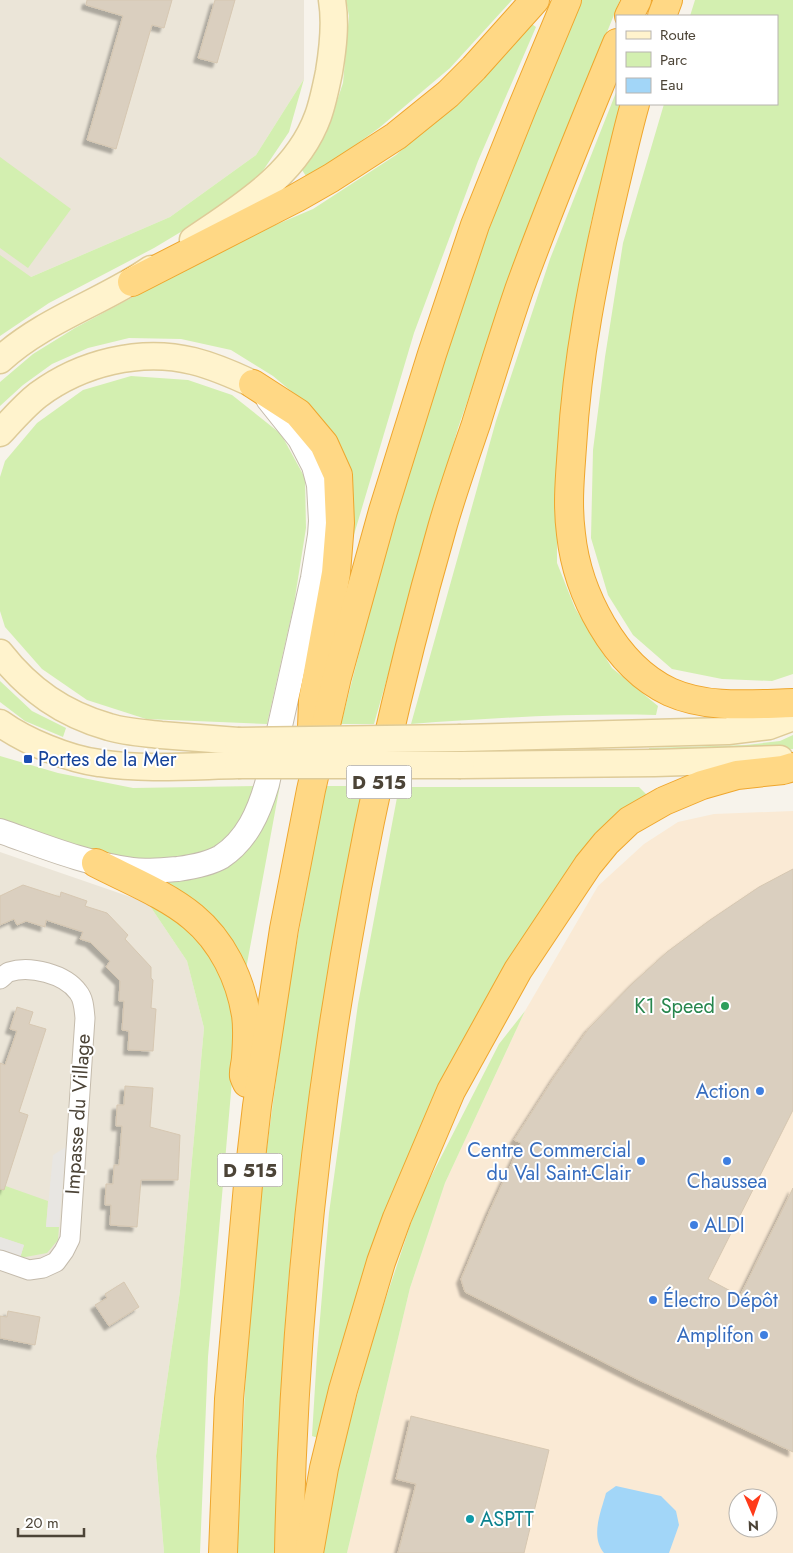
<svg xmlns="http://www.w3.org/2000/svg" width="793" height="1553" font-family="Jost,sans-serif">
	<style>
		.residential { fill: #ebe5d8 }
		.commercial { fill: #faead5; fill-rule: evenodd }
		.green { fill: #d3efb0 }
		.parking { fill: #e8e6e2 }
		.water { fill: #a2d6f8 }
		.building { fill: #dacfbf; stroke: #d6c7b1; filter: url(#shadow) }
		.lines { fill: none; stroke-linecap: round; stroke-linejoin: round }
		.minor-casing { stroke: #c4bbac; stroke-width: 21 }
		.tertiary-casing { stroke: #c4bbac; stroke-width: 26 }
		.secondary-casing { stroke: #decb98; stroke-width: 29 }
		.trunk-casing { stroke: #efa62d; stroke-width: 30 }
		.minor { stroke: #fff; stroke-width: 19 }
		.tertiary { stroke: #fff; stroke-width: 24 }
		.secondary { stroke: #fff3cd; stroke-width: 26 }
		.trunk { stroke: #ffd885; stroke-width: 28 }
		.secondary-bridge-casing { stroke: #decb98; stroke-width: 29; stroke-linecap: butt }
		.secondary-bridge { stroke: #fff3cd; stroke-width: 26 }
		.transit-dot { fill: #1a4fb4; stroke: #fff; stroke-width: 2 }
		.leisure-dot { fill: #2e9e5b; stroke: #fff; stroke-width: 2 }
		.shop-dot { fill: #3f7fe0; stroke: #fff; stroke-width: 2 }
		.culture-dot { fill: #0f9aa8; stroke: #fff; stroke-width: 2 }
		.labels { text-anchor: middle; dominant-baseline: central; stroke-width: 4; stroke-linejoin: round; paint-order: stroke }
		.shield { fill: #fff; stroke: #827c73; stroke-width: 1 }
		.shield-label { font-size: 19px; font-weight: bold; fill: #4c4437 }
		.transit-label { font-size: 20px; fill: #164399; stroke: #fff; text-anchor: start }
		.leisure-label { font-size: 20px; fill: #27864d; stroke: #fff; text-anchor: end }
		.shop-label { font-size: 20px; fill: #366cbe; stroke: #fff; text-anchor: end }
		.street-label { font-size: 20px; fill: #4c4437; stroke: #fff }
		.culture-label { font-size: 20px; fill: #0d838f; stroke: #fff; text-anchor: start }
	</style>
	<defs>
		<filter id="shadow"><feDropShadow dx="-4.5" dy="4.5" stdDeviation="1" flood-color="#0004"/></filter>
	</defs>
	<rect width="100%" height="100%" fill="#f7f3eb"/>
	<g class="residential">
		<path d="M 0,0 L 304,0 L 304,79 L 256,155 L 170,217 L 31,277 L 0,304 Z"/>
		<path d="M 0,852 L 148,903 L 187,961 L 204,1028 L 180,1291 L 156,1456 L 164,1553 L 0,1553 Z"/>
	</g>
	<path class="commercial" d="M 793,811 L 793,1553 L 347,1553 L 410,1288 L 445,1183 L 525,1011 L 598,886 L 644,844 L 678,822 L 714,814 ZM 738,1498 L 768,1498 L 768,1528 L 738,1528 Z"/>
	<g class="green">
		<path d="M 346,0 L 512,0 L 450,68 L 379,128 L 333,161 L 306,176 L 302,170 L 326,134 L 343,83 L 349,16 Z"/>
		<path d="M 582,0 L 620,0 L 528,227 L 458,428 L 374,724 L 341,724 L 409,458 L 459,308 L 525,135 Z"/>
		<path d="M 695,0 L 793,0 L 793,674 L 772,681 L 722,679 L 672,669 L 633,635 L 608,595 L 591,538 L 593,450 L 605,357 L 623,243 L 664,104 L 777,104 L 777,16 L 690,16 Z"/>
		<path d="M 529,22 L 536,27 L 478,161 L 414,333 L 353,538 L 349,533 L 309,406 L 273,376 L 231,350 L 181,339 L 129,338 L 88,348 L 52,364 L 23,385 L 0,406 L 0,382 L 33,354 L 75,328 L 242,239 L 313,209 L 396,155 L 482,78 Z"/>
		<path d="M 304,79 L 289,132 L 262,172 L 224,206 L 154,248 L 49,303 L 0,336 L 0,255 L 31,277 L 170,217 L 256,155 Z"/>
		<path d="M 617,90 L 617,104 L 623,104 L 591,222 L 571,339 L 557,472 L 557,563 L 575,608 L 612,668 L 658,706 L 656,715 C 574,713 493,718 411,724 L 496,421 L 550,259 Z"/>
		<path d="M 0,157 L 71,209 L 28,268 L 0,248 Z"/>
		<path d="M 131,376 L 188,380 L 232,395 L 281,434 L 305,478 L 306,528 L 294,604 L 267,724 L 146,719 L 87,700 L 42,669 L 5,627 L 0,611 L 0,477 L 5,461 L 37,423 L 83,390 Z"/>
		<path d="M 0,681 L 32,711 L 66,728 L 63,737 L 25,721 L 0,702 Z"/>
		<path d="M 793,735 L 793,749 L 743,753 L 650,755 L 649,748 L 746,745 L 780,741 Z"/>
		<path d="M 0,756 L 58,773 L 133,788 L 261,786 L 227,846 L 190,862 L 141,865 L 0,822 Z"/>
		<path d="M 280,785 L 246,969 L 156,880 L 220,865 L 273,786 Z"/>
		<path d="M 325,786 L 364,786 C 339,923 312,1059 297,1196 C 283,1315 278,1434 275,1553 L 237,1553 L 247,1348 L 262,1185 L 287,998 Z"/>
		<path d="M 399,787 L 639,787 L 647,795 L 619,810 L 571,864 L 498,978 L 361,1283 L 337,1359 L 318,1438 L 312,1436 L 317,1354 L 329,1213 L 358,1004 Z"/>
		<path d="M 148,903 L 173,915 L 203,943 L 225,977 L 237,1023 L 208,1357 L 200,1553 L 164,1553 L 156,1456 L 180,1291 L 204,1028 L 187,961 Z"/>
		<path d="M 525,1011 L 445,1183 L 410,1288 L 347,1553 L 324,1553 L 326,1533 L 342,1451 L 373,1337 L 418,1202 L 499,1044 Z"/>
		<path d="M 0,1184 L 48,1201 L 46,1227 L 59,1227 L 58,1240 L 47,1253 L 20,1258 L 24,1245 L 0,1237 Z"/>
	</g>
	<g class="parking">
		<path d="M 66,1147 L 59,1227 L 46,1227 L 53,1155 Z"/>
		<path d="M 0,1237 L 24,1245 L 20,1258 L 0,1252 Z"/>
	</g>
	<path class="water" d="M 616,1486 L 661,1496 L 676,1511 L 679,1525 L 669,1553 L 604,1553 C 590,1536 601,1512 606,1493 Z"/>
	<g class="building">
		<path d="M 87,0 L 172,0 L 164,28 L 152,25 L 116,149 L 87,140 L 123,16 L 86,5 Z"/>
		<path d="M 215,0 L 235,0 L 217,63 L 198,58 Z"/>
		<path d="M 793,869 L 793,1110 L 708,1279 L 740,1296 L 793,1188 L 793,1452 L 639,1380 L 465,1292 L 461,1279 L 490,1210 L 521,1143 L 514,1140 L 555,1076 L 589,1028 L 634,982 L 667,952 L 710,920 L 759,887 Z"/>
		<path d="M 23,885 L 60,897 L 61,892 L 87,901 L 85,906 L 107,913 L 128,935 L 125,939 L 151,967 L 151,978 L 153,980 L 151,1008 L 156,1009 L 153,1051 L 128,1050 L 129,1031 L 122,1030 L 124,1001 L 119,1001 L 120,981 L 106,967 L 110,961 L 90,942 L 80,939 L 83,932 L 46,920 L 45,927 L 26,921 L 17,925 L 14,919 L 0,925 L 0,896 Z"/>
		<path d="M 17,1007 L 33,1012 L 29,1024 L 46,1029 L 19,1112 L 28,1115 L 4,1190 L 0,1189 L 0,1063 L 5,1065 L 17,1031 L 10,1029 Z"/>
		<path d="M 125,1086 L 153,1088 L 150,1127 L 180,1135 L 178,1180 L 141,1180 L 137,1227 L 110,1225 L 111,1205 L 105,1205 L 106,1184 L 113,1184 L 114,1165 L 119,1165 L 122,1126 L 116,1126 L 117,1105 L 124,1105 Z"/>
		<path d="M 124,1282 L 139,1307 L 109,1326 L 95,1305 L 107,1298 L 105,1294 Z"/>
		<path d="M 8,1311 L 40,1317 L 35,1345 L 0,1338 L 0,1316 L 7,1317 Z"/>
		<path d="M 411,1416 L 549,1450 L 524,1553 L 398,1553 L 416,1484 L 396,1479 Z"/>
	</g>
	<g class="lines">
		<defs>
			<path id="minor" d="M 0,979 C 3,977 6,973 9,972 C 30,965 65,974 78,992 C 84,999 84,1009 85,1018 L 70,1239 L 64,1251 L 56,1262 L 43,1268 L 29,1270 L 0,1260"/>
			<path id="tertiary" d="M 0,831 C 43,846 87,864 132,870 C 147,872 162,870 178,869 C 192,867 209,864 221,857 C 247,840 259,812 267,784 L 313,578 L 320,535 L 321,521 L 319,485 L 314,466 L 300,439 L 268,399"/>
			<g id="secondary">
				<path d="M 193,240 C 241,207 297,174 318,116 C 323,102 326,87 329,72 C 333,48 336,24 332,0"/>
				<path d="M 0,360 C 43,320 103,302 151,269"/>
				<path d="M 0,433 C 12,420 24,406 38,395 C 81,363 140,348 193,361 C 213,366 234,375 253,384"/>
				<path d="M 0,653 C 29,690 63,714 109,727 C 125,732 144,733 161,735 C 187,737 212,739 238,741"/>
				<path d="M 0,723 C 25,741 68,759 99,763 C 144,770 192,766 238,765"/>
				<path d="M 461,738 L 728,731 L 769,726 L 793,717"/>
				<path d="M 461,765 L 655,763 L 780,759"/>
			</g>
			<g id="trunk">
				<path d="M 629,16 L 637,0"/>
				<path d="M 662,16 L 668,0"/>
				<path d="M 635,104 C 627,132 621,160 614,189 C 594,274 577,359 572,447 C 570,476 567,504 571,534 C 577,592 614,666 670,692 C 708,709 752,704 793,703"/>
				<path d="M 132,282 L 296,198 L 331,178 L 396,136 L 448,94 L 474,68 L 535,0"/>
				<path d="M 253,384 L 298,413 L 324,444 L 338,475 L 340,523 L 336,573 L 313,700 L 312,728"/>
				<path d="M 96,863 C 127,879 167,895 193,917 C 222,941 240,978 246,1015 C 248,1029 247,1044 246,1057 C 246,1063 243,1071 244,1076 C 245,1079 246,1081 247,1083"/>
				<path d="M 223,1553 L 229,1399 L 248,1185 L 257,1106 L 284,929 L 311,790 L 337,677 L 383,511 L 432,354 L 475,225 L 522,108 L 567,0"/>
				<path d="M 289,1553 C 295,1209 347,859 442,528 C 452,493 464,459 476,424 C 490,379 504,334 519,290 C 549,207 583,125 617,43"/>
				<path d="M 309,1553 L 324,1468 L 343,1390 L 381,1262 L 397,1218 L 451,1091 L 518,970 L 588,865 L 606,843 L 629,821 L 664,801 L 702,785 L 737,775 L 783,770 L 793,767"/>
			</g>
		</defs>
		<use href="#minor" class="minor-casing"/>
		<use href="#tertiary" class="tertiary-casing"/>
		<use href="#secondary" class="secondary-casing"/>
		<use href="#trunk" class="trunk-casing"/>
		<use href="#minor" class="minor"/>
		<use href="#tertiary" class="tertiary"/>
		<use href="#secondary" class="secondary"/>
		<use href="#trunk" class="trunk"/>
		<defs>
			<g id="secondary-bridge">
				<path d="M 238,741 L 461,738"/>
				<path d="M 238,765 L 461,765"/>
			</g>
		</defs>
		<use href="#secondary-bridge" class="secondary-bridge-casing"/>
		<use href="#secondary-bridge" class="secondary-bridge"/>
	</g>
	<rect class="transit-dot" x="23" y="754" width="10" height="10" rx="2.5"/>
	<circle class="leisure-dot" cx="725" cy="1006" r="5"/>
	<g class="shop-dot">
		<circle cx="760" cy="1091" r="5"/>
		<circle cx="641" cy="1161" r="5"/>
		<circle cx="727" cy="1161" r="5"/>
		<circle cx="694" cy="1225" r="5"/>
		<circle cx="653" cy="1300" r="5"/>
		<circle cx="764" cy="1335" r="5"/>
	</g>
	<circle class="culture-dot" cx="470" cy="1519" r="5"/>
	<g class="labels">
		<g class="shield">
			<rect x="346.5" y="765.5" width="65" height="33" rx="4"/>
			<rect x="217.5" y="1153.5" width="65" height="33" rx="4"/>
		</g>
		<g class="shield-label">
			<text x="379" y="782">D 515</text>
			<text x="250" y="1170">D 515</text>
		</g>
		<g class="transit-label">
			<text x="38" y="759">Portes de la Mer</text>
		</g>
		<g class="leisure-label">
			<text x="715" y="1006">K1 Speed</text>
		</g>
		<g class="shop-label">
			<text x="750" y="1091">Action</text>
			<text x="631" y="1150">Centre Commercial<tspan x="631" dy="23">du Val Saint-Clair</tspan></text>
			<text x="727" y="1181" text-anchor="middle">Chaussea</text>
			<text x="704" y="1225" text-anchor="start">ALDI</text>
			<text x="663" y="1300" text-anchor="start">Électro Dépôt</text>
			<text x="754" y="1335">Amplifon</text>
		</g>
		<g class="street-label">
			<text transform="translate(78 1114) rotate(-86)">Impasse du Village</text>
		</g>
		<g class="culture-label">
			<text x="480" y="1519">ASPTT</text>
		</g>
	</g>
	<rect x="616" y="15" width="162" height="90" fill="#ffffff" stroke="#b7b4af"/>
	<rect x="626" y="31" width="25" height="8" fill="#fff3cd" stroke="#b7b4af"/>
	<text x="660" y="40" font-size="15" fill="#4c4437">Route</text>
	<rect x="626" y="52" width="25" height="15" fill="#d3efb0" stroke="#b7b4af"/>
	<text x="660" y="65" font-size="15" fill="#4c4437">Parc</text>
	<rect x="626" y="78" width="25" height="15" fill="#a2d6f8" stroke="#b7b4af"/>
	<text x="660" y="90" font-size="15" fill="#4c4437">Eau</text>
	<g transform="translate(753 1513) rotate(178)"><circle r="24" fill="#ffffff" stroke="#b7b4af"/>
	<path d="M0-4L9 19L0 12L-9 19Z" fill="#ff3b1a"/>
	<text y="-8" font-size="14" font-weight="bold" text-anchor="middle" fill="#4c4437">N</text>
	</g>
	<path d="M18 1528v8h66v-8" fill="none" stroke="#4c4437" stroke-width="2.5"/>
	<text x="25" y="1528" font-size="15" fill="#4c4437" stroke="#ffffff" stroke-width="4" paint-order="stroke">20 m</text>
</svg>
